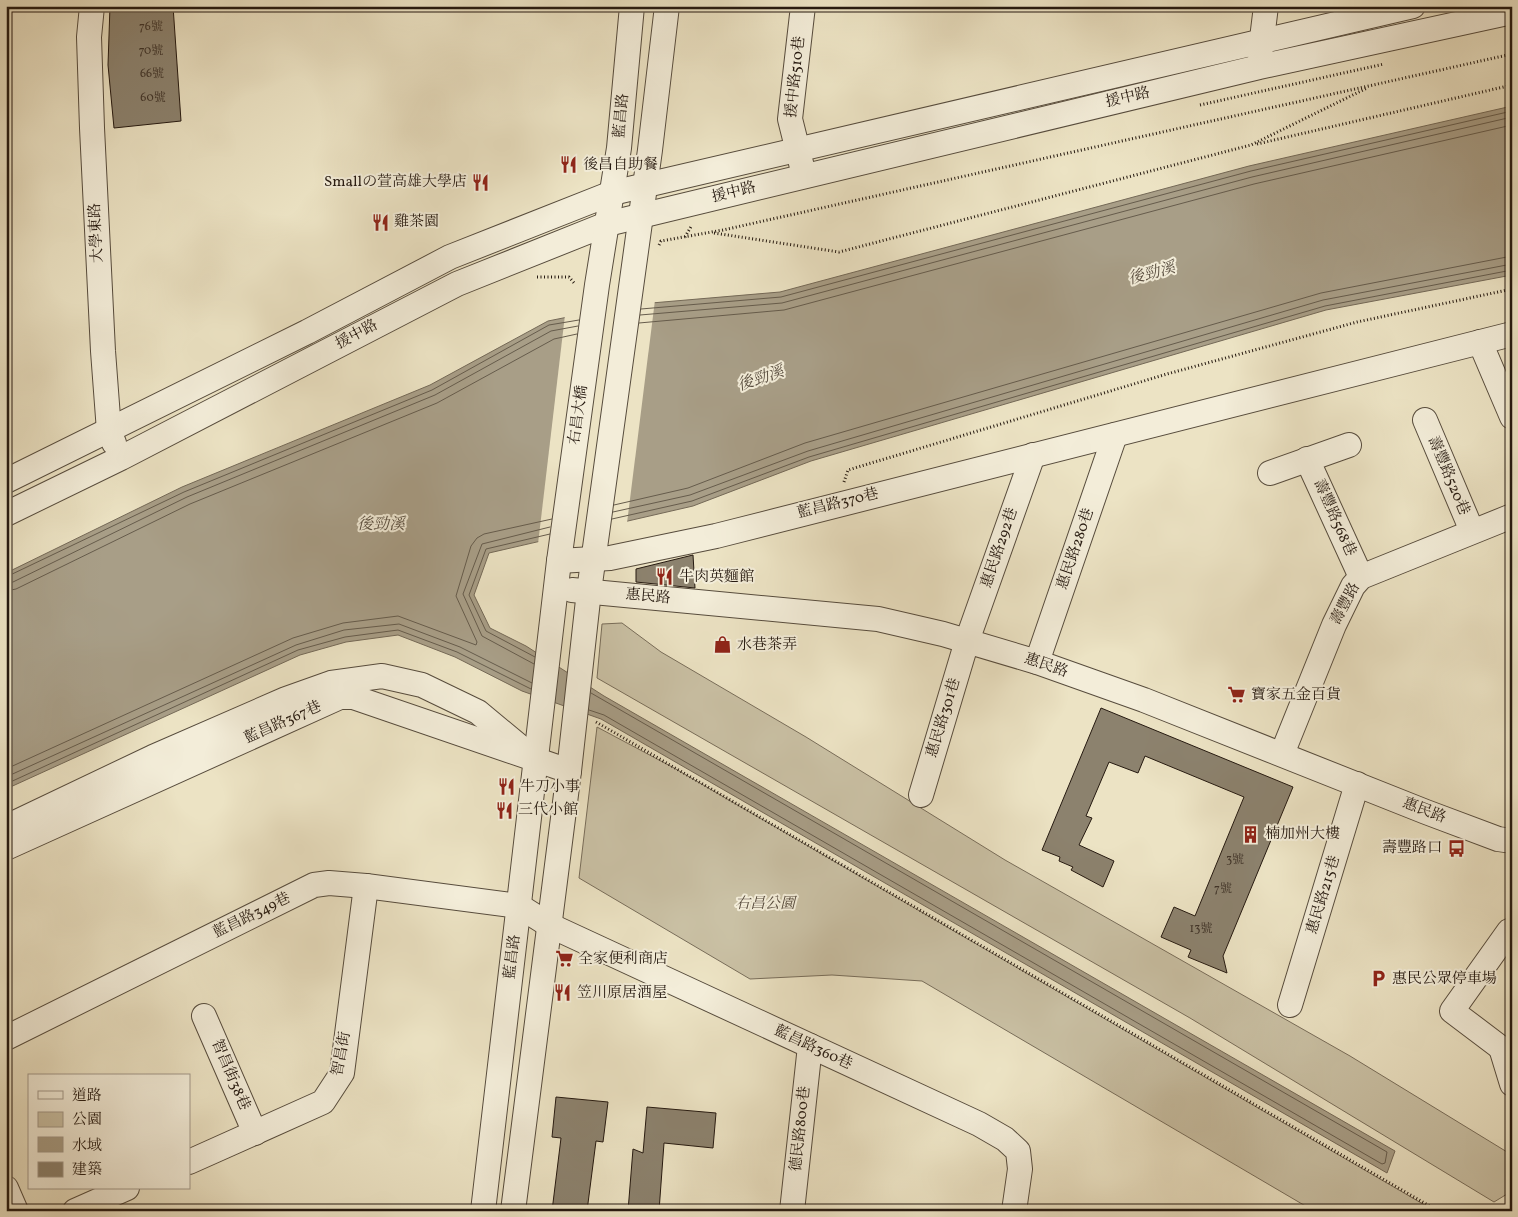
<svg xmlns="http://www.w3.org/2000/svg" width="1518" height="1217" font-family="Vollkorn,'Noto Serif TC','Noto Serif JP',serif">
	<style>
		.green { fill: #cac1a5; stroke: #786d5a }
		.water { fill: #a89e87; stroke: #746957 }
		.pier { fill: #ece3c4 }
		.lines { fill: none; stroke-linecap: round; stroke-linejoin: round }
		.shore { stroke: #665c4c; stroke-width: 1 }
		.building { fill: #8c826e; stroke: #251910 }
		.minor-casing { stroke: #574c3d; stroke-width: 26 }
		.path { stroke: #251910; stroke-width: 3; stroke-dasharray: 1 2.5; stroke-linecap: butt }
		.minor { stroke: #f3edd9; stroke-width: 24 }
		.labels { text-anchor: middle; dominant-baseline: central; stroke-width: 4; stroke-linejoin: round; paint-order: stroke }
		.number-label { font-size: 12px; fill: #3f3328 }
		.street-label { font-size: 15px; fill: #251910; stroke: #f3edd9 }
		.poi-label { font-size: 15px; fill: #251910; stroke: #f3edd9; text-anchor: start }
		.park-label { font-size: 15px; font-style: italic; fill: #574b3d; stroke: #f3edd9 }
		.water-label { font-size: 16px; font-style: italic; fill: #594e40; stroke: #f3edd9 }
	</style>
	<rect width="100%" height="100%" fill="#ece3c4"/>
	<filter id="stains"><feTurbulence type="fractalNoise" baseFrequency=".004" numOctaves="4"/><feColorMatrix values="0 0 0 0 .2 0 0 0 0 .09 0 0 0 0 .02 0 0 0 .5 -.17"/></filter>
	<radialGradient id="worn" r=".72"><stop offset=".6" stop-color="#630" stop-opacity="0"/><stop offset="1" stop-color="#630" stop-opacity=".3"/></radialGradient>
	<g class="green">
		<path d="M 622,623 L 661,652 L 806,737 L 1005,860 L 1350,1056 L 1512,1155 L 1512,1191 L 1494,1202 L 1190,1018 L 597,678 L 602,624 Z"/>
		<path d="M 597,727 L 674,768 L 1435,1211 L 1314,1211 L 922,981 L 832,975 L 750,979 L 579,878 Z"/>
	</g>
	<path class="water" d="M 1512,106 L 1512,275 L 1326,310 L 811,461 L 693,506 L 489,553 L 474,595 L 490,628 L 526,646 L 604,696 L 1395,1151 L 1387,1173 L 601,719 L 522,691 L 455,657 L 398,635 L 346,642 L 300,655 L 6,789 L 6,573 L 182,487 L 430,385 L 548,321 L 628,305 L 780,292 L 1249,166 Z"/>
	<path class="pier" d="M 655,300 L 627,523 L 538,544 L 565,315 L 628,303 Z"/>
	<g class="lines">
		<g class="shore">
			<path d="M 641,309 L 781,297 L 1251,171 L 1512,111"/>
			<path d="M 640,315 L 782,303 L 1252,177 L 1512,117"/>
			<path d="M 639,323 L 784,310 L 1254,184 L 1512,125"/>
			<path d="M 614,505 L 688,488 L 805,443 L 1321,293 L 1512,256"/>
			<path d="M 613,512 L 690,495 L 808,451 L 1323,300 L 1512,264"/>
			<path d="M 612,519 L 692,501 L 809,457 L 1325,306 L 1512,270"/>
			<path d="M 6,577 L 184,492 L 432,390 L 549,325 L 579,320"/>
			<path d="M 6,584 L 13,582 L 187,497 L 435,395 L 551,331 L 578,326"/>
			<path d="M 6,591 L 16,589 L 190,504 L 437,403 L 554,339 L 577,334"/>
			<path d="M 535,657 L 486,631 L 469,595 L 486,549 L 550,534"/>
			<path d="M 534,664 L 482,636 L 463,594 L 482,544 L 550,527"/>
			<path d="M 589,710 L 604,715 L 1382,1164 L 1385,1163 L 1387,1152 L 591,693"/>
			<path d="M 6,769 L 293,638 L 343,623 L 398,616 L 476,645 L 477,642 L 456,596 L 471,546 L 477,538 L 484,534 L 552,519"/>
			<path d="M 6,777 L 296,645 L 344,630 L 399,624 L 460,647 L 532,683"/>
			<path d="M 6,784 L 298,650 L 345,637 L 398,630 L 457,652 L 531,689"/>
		</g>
	</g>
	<g class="building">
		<path d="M 110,6 L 173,6 L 181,121 L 114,128 L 108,65 Z"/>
		<path d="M 693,555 L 695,588 L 636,582 L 636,569 Z"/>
		<path d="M 1101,708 L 1293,787 L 1223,956 L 1227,973 L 1188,957 L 1191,950 L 1161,937 L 1174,907 L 1195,916 L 1244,797 L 1145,756 L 1138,773 L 1109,762 L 1086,816 L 1092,818 L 1079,845 L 1114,861 L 1103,887 L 1071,870 L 1073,867 L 1059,861 L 1060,857 L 1042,850 Z"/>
		<path d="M 556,1097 L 608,1102 L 603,1142 L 596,1141 L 587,1211 L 552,1211 L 561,1138 L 552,1137 Z"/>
		<path d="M 647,1107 L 716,1113 L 713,1148 L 664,1143 L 659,1211 L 628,1211 L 633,1149 L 643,1153 Z"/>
	</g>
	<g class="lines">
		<defs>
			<g id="minor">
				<path d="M 92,6 L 89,37 L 92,128 L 103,351 L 109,431 L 114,443"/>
				<path d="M 1260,55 L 1266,6"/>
				<path d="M 802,167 L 790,119 L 803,6"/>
				<path d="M 1480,342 L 1512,417"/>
				<path d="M 1425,420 L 1472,531"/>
				<path d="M 1307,459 L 1361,577"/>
				<path d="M 1270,473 L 1349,445"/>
				<path d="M 6,481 L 307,332 L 450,257 L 612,193 L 1413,6"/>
				<path d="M 6,514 L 121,458 L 457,284 L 607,224 L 1259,67 L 1512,12"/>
				<path d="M 559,561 L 610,558 L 716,536 L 1512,334"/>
				<path d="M 572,590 L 878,619 L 943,634 L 1037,662 L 1144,700 L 1426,812 L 1498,839 L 1512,841"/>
				<path d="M 1037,662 L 1115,435"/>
				<path d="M 1282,754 L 1334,625 L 1353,586 L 1361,577 L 1512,516"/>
				<path d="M 921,795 L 967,641 L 1033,455"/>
				<path d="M 6,827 L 153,757 L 286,699 L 331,683 L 382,676 L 422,685 L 478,712 L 525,751"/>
				<path d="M 6,848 L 340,697 L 353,697 L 569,771"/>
				<path d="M 1290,1005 L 1357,784"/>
				<path d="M 204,1016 L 255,1133"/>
				<path d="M 6,1038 L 314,885 L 329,883 L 366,886 L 519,906 L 549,925 L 979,1124 L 1005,1139 L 1018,1151 L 1020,1169 L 1014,1211"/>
				<path d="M 1501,1048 L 1452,1011 L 1509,931 L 1512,930"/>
				<path d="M 1501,1048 L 1512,1084"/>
				<path d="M 189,1162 L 323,1102 L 342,1073 L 366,886"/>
				<path d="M 6,1188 L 16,1211"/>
				<path d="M 75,1211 L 127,1188"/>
				<path d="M 483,1211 L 559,561 L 597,285 L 619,148 L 632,6"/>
				<path d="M 513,1211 L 569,771 L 589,591 L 650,150 L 667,6"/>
				<path d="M 792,1211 L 810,1046"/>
			</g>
		</defs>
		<use href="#minor" class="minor-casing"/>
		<g class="path">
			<path d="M 1200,105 L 1384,64"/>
			<path d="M 1257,144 L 1512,85"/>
			<path d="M 714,233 L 839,252 L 1251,145 L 1367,88"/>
			<path d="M 685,237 L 692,225"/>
			<path d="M 659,245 L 661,241 L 723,230 L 1512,54"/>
			<path d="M 537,277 L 569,277 L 575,284"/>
			<path d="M 844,482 L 848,470 L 1167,374 L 1357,322 L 1512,289"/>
			<path d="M 596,722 L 1438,1211"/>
		</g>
		<use href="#minor" class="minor"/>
	</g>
	<defs>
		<symbol id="restaurant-bare" viewBox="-9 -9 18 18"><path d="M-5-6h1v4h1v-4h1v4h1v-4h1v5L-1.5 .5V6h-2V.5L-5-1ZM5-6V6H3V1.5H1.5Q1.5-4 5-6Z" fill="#8f2418" stroke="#f3edd9" stroke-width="2.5" paint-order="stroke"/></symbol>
		<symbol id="shop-bare" viewBox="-9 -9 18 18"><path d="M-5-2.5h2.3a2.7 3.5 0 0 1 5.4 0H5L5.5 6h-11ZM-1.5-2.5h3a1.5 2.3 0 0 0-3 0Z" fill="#8f2418" stroke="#f3edd9" stroke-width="2.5" paint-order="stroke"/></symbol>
		<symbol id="supermarket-bare" viewBox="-9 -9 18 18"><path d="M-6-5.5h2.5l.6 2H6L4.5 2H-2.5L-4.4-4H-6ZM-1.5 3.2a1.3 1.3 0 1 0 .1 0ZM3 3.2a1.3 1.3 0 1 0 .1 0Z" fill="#8f2418" stroke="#f3edd9" stroke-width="2.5" paint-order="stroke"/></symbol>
		<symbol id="building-bare" viewBox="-9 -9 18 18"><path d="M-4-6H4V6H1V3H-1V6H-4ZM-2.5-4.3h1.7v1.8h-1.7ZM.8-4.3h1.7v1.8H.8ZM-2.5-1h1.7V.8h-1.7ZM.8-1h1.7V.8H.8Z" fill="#8f2418" stroke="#f3edd9" stroke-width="2.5" paint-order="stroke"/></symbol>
		<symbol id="bus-bare" viewBox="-9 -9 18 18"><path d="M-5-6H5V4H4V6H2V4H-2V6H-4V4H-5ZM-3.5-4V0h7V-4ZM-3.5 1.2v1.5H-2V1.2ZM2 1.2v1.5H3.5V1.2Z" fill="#8f2418" stroke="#f3edd9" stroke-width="2.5" paint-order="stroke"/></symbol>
		<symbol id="parking-bare" viewBox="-9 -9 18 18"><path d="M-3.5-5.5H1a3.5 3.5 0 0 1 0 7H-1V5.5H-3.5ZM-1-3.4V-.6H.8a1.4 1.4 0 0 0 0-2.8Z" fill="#8f2418" stroke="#f3edd9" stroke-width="2.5" paint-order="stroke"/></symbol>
	</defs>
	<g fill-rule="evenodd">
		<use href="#restaurant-bare" x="556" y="152" width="25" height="25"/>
		<use href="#restaurant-bare" x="468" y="170" width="25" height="25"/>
		<use href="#restaurant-bare" x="368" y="210" width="25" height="25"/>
		<use href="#restaurant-bare" x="652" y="564" width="25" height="25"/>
		<use href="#shop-bare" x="710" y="632" width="25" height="25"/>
		<use href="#supermarket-bare" x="1224" y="682" width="25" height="25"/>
		<use href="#restaurant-bare" x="494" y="774" width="25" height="25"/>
		<use href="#restaurant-bare" x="492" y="798" width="25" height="25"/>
		<use href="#building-bare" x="1238" y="822" width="25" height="25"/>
		<use href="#bus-bare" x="1444" y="836" width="25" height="25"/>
		<use href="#supermarket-bare" x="552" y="946" width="25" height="25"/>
		<use href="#parking-bare" x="1366" y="966" width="25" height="25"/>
		<use href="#restaurant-bare" x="550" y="980" width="25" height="25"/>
	</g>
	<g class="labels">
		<g class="number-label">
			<text x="151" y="27">76號</text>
			<text x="151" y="51">70號</text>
			<text x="152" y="74">66號</text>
			<text x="153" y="98">60號</text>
			<text x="1235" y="860">3號</text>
			<text x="1223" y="889">7號</text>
			<text x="1201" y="929">13號</text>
		</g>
		<g class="street-label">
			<text transform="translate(796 77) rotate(-84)">援中路510巷</text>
			<text transform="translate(1128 98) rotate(-13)">援中路</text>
			<text transform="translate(622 116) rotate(-85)">藍昌路</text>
			<text transform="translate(734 193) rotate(-14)">援中路</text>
			<text transform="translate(97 233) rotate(-93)">大學東路</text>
			<text transform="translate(357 335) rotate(-28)">援中路</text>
			<text transform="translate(579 415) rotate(-82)">右昌大橋</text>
			<text transform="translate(1448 476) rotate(67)">壽豐路520巷</text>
			<text transform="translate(838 504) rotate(-14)">藍昌路370巷</text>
			<text transform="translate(1334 518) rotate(66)">壽豐路568巷</text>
			<text transform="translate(1000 548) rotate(-71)">惠民路292巷</text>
			<text transform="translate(1076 549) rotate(-71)">惠民路280巷</text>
			<text transform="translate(648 597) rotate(5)">惠民路</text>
			<text transform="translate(1346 604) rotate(-62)">壽豐路</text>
			<text transform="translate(1046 666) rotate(19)">惠民路</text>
			<text transform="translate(944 718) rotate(-73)">惠民路301巷</text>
			<text transform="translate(283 723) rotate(-24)">藍昌路367巷</text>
			<text transform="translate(1424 811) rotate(21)">惠民路</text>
			<text transform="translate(1324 895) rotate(-73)">惠民路215巷</text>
			<text transform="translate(252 916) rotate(-26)">藍昌路349巷</text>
			<text transform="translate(513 957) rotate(-83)">藍昌路</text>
			<text transform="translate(813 1048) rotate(25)">藍昌路360巷</text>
			<text transform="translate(342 1054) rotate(-79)">智昌街</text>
			<text transform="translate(230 1075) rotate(67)">智昌街38巷</text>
			<text transform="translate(801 1129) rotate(-84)">德民路800巷</text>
		</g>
		<g class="poi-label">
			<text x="583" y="165">後昌自助餐</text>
			<text x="467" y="182" text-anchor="end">Smallの萱高雄大學店</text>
			<text x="394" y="222">雞茶園</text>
			<text x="679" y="577">牛肉英麵館</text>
			<text x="737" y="645">水巷茶弄</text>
			<text x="1251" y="695">寶家五金百貨</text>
			<text x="520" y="787">牛刀小事</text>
			<text x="518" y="810">三代小館</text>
			<text x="1265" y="834">楠加州大樓</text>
			<text x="1442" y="848" text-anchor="end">壽豐路口</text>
			<text x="578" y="959">全家便利商店</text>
			<text x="1392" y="979">惠民公眾停車場</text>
			<text x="577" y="993">笠川原居酒屋</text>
		</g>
		<g class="park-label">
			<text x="765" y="904">右昌公園</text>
		</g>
		<g class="water-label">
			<text transform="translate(1152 274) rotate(-15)">後勁溪</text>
			<text transform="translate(761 379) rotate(-19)">後勁溪</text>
			<text x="381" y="525">後勁溪</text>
		</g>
	</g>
	<rect width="1518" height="1217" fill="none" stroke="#ece3c4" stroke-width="25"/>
	<rect x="8" y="8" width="1503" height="1202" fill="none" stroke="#251910" stroke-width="2.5"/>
	<rect x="12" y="12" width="1493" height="1192" fill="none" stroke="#251910"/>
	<rect x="28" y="1074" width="162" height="115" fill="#f3edd9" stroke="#a19889"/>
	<rect x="38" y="1091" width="25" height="8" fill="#f3edd9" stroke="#a19889"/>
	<text x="72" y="1100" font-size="15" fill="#251910">道路</text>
	<rect x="38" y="1112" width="25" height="15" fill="#cac1a5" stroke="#a19889"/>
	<text x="72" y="1124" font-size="15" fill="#251910">公園</text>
	<rect x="38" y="1137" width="25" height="15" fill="#a89e87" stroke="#a19889"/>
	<text x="72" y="1150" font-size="15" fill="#251910">水域</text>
	<rect x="38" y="1162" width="25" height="15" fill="#8c826e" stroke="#a19889"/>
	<text x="72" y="1174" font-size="15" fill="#251910">建築</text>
	<rect width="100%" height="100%" filter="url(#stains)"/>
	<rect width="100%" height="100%" fill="url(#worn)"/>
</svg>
